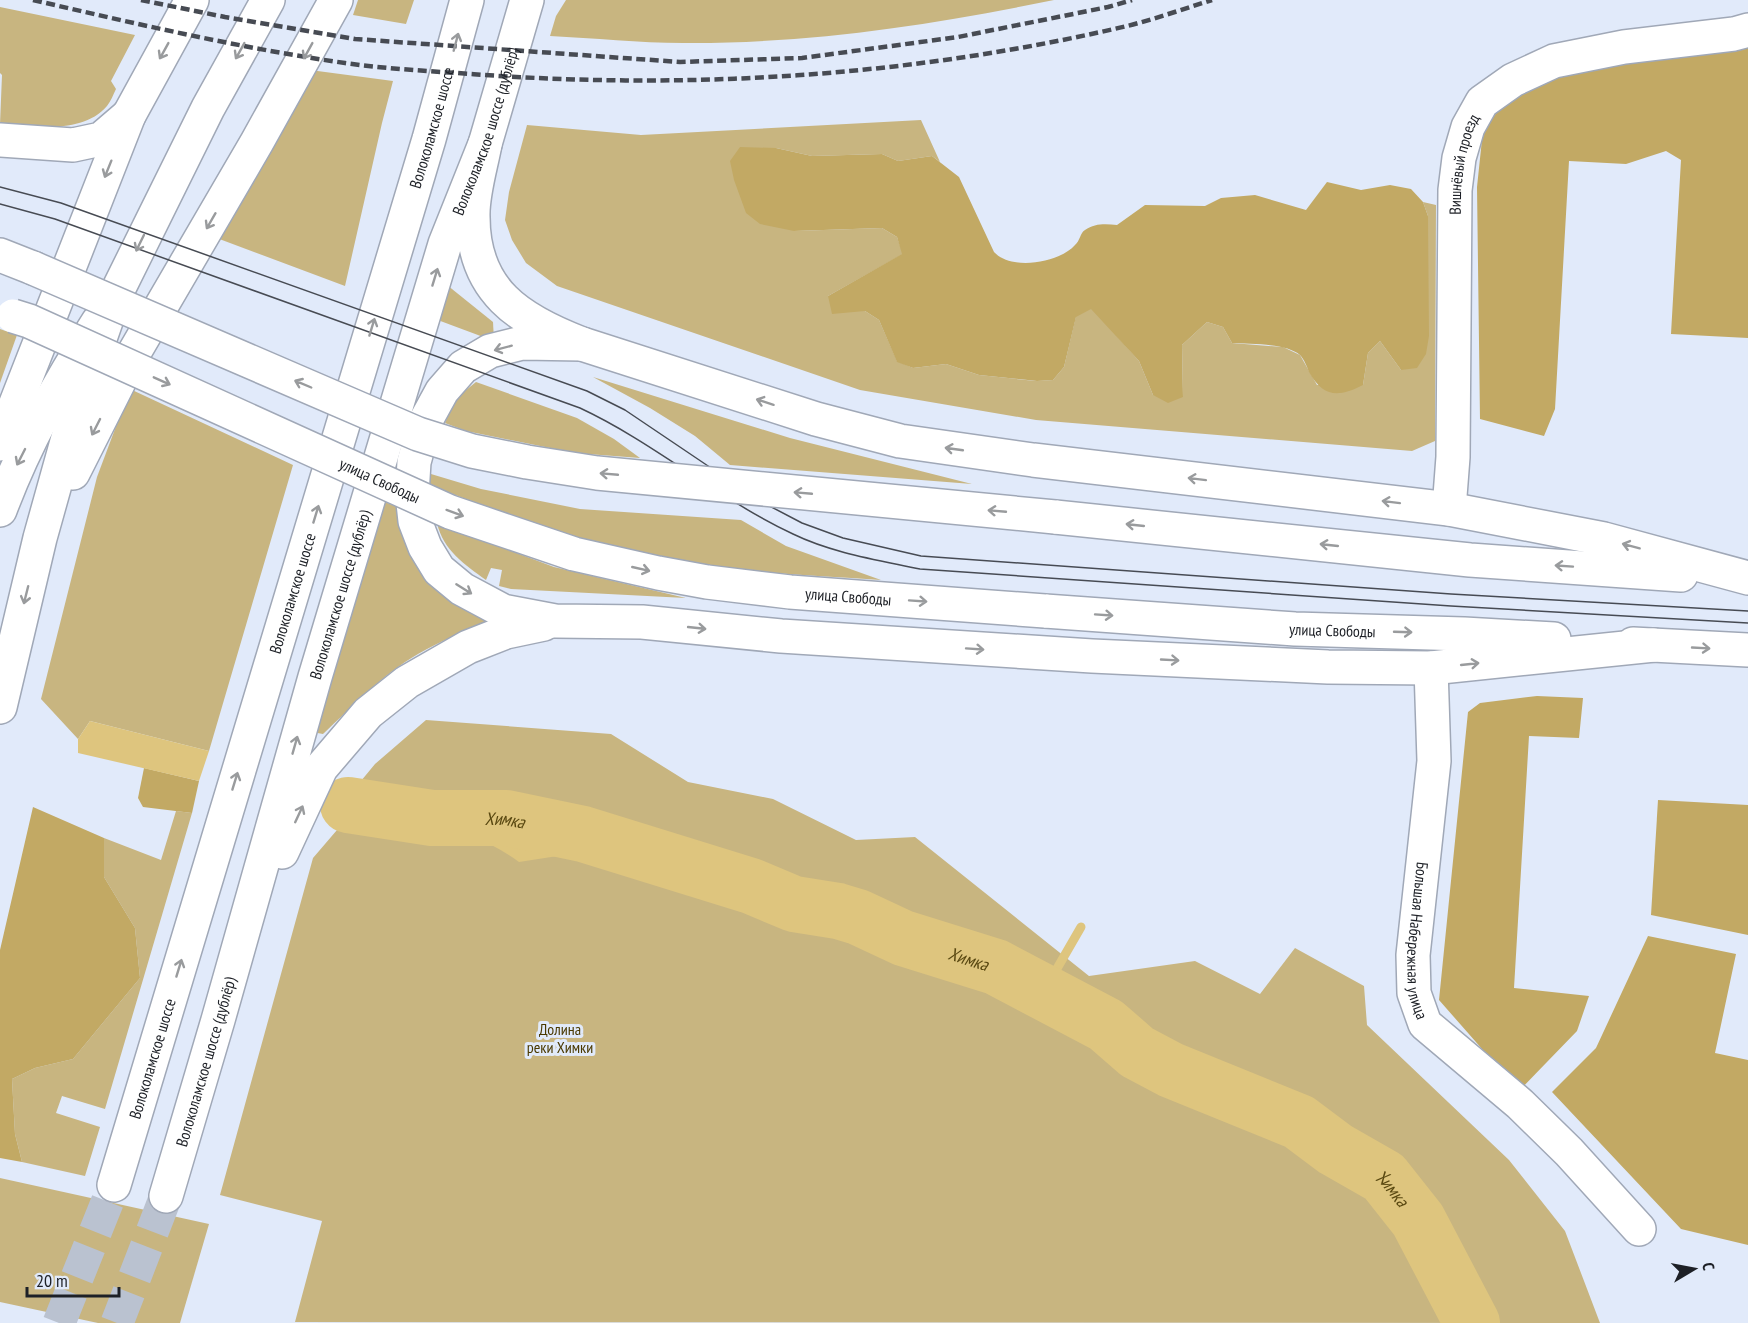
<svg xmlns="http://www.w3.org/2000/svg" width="1748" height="1323" font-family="'PT Sans Narrow',sans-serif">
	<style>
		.green { fill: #c8b580 }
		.forest { fill: #c2a964 }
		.water { fill: #dec57e }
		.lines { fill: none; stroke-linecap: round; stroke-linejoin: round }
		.stream { stroke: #dec57e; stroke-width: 9 }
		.river { stroke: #dec57e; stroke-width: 56 }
		.secondary-tunnel { stroke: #bac2d0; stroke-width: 33; stroke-dasharray: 33 16; stroke-linecap: butt }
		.primary-tunnel { stroke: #bac2d0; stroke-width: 33; stroke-dasharray: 33 16; stroke-linecap: butt }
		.minor-casing { stroke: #a0a8b7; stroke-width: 36 }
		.secondary-casing { stroke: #a0a8b7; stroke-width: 36 }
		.primary-casing { stroke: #a0a8b7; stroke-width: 36 }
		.minor { stroke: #fff; stroke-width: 33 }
		.secondary { stroke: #fff; stroke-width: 33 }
		.primary { stroke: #fff; stroke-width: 33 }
		.tram { stroke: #474b53; stroke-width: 1.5 }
		.rail { stroke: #474b53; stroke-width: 4.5; stroke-dasharray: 9 4.5; stroke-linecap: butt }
		.secondary-bridge-casing { stroke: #a0a8b7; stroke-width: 36; stroke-linecap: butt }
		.secondary-bridge { stroke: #fff; stroke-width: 33 }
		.oneway { stroke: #999b9d }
		.labels { text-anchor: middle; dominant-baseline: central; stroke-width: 6; stroke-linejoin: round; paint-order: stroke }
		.street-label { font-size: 16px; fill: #1d2026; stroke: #e1eafa }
		.park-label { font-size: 16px; fill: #4a3900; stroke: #e1eafa }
		.water-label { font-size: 18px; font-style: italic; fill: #594811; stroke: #e1eafa }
	</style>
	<rect width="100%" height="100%" fill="#e1eafa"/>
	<g class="green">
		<path d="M 358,0 L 414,0 L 406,24 L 353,15 Z"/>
		<path d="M 566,0 L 1054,0 C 932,25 808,44 683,43 C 639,43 594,38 550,36 L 556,16 Z"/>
		<path d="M 0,7 L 135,35 L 111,81 L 116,89 C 113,95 111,101 107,106 C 82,135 33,126 0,124 L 2,75 L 0,73 Z"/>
		<path d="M 310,70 L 393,81 L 382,123 L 345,286 L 214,237 Z"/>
		<path d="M 921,120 L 940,162 L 932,156 L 898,161 L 882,154 L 812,156 L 776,148 L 794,231 L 882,228 L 897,237 L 903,254 L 828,296 L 865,311 L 879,320 L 897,361 L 913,368 L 946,364 L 979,375 L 1036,381 L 1053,380 L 1064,367 L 1076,316 L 1110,240 L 1114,333 L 1139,361 L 1153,395 L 1183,397 L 1182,345 L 1207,322 L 1223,327 L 1232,343 L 1283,347 L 1300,355 L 1317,385 L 1363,385 L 1368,353 L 1380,341 L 1401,370 L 1428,216 L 1423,202 L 1436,205 L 1435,441 L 1412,451 L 1036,420 L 860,390 L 557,286 L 526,263 L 512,240 L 505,220 L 509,192 L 527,125 L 641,135 Z"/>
		<path d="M 447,285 L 493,322 L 494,341 L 435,319 Z"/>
		<path d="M 0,329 L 17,335 L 0,383 Z"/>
		<path d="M 593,377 L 790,438 L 972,484 L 730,465 L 695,436 L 650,408 Z"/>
		<path d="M 476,382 L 577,418 L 614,439 L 640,458 L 575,453 L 466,431 L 445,423 L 455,399 Z"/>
		<path d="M 130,389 L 293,465 L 209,751 L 90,721 L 78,739 L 41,699 L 97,477 Z"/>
		<path d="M 431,474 L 481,489 L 580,509 L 741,520 L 786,546 L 881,580 C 810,575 738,573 668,560 C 584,543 504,515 425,483 Z"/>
		<path d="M 382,501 L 398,507 L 494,620 C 468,630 442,640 418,654 C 383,674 353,706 323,734 L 312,732 Z"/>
		<path d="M 437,523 L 554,567 L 686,598 L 511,589 L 499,586 L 502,570 L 491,568 L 486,580 C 465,565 443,550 437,523 Z"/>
		<path d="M 426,720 L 611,734 L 688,782 L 773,799 L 856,840 L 915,837 L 1089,976 L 1195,961 L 1260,994 L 1295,948 L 1364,986 L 1367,1025 L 1509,1160 L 1565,1231 L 1600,1323 L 295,1322 L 322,1221 L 220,1195 L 313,858 L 349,816 L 356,787 L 375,764 Z"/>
		<path d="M 176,811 L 192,813 L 105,1109 L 62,1096 L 56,1113 L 100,1127 L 85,1176 L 22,1162 L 15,1134 L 12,1079 L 35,1068 L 73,1059 L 140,978 L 135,928 L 104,877 L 104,838 L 161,860 Z"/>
		<path d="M 0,1178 L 209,1224 L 180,1323 L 98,1323 L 0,1302 Z"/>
	</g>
	<g class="forest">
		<path d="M 1748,45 L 1748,338 L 1671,334 L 1681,160 L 1666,151 L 1626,164 L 1569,161 L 1555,409 L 1544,436 L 1480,419 L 1477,187 L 1483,130 L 1500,108 L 1523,92 L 1557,78 L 1619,63 Z"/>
		<path d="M 740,147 L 776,148 L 812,156 L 882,154 L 898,161 L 932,156 L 959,177 L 994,252 C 1011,271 1059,263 1075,245 C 1080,241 1080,233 1085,230 C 1095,223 1106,224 1117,225 L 1145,205 L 1205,206 L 1221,198 L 1255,195 L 1306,210 L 1327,182 L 1361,190 L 1390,185 L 1411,189 L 1423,202 L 1428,216 L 1429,336 L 1426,354 L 1417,368 L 1401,370 L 1380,341 L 1368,353 L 1363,385 C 1338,398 1323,397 1309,372 C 1307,367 1304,359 1300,355 C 1287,343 1249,344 1232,343 L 1223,327 L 1207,322 L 1182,345 L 1183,397 L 1168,403 L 1153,395 L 1139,361 L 1091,309 L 1076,317 L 1064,367 L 1053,380 L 1037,381 L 979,375 L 946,364 L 913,368 L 897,362 L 879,320 L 865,311 L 832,314 L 828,296 L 902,254 L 897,237 L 882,228 L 794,231 L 760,224 L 746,213 L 734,180 L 730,161 Z"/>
		<path d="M 1537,696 L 1583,698 L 1579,738 L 1529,736 L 1514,988 L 1589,996 L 1577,1031 L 1519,1091 L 1439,1000 L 1468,712 L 1480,703 Z"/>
		<path d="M 144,768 L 199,781 L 192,813 L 143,807 L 138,798 Z"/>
		<path d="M 1658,800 L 1748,805 L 1748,935 L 1651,915 Z"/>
		<path d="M 33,807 L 104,838 L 104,877 L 135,928 L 140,978 L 73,1059 L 35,1068 L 12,1079 L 15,1134 L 22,1162 L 0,1158 L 0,950 Z"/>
		<path d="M 1648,936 L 1736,954 L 1715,1053 L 1748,1060 L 1748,1245 L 1681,1229 L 1552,1092 L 1596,1048 Z"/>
	</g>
	<g class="water">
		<path d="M 90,721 L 209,751 L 199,781 L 78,753 L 78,739 Z"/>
		<path d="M 505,804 L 552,815 L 623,827 L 616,862 L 564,855 L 519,862 C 490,841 466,833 432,825 L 432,813 Z"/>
	</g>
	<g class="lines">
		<path class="stream" d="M 1044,991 L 1081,927"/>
		<path class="river" id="s1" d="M 348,805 L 432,818 L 506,818 L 583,834 L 751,886 L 794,904 L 838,911 L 858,917 L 903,938 L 996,967 L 1106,1025 L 1137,1052 L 1171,1070 L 1299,1122 L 1335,1149 L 1384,1177 L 1418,1220 L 1472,1323"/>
		<path class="secondary-tunnel" d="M 117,1323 L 166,1196"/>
		<path class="primary-tunnel" d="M 59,1323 L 114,1185"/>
		<defs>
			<g id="minor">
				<path d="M 0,140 L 73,145 L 101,139 L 129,115"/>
				<path id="s2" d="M 1449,509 L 1453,457 L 1455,190 L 1459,158 L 1468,127 L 1482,102 L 1513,80 L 1554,61 L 1624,47 L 1734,34 L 1748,30"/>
				<path d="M 0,510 C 25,443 59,383 98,322"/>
				<path id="s3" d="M 1431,668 L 1434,761 L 1413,955 L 1414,993 L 1425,1024 L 1520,1104 L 1569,1152 L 1639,1229"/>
			</g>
			<g id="secondary">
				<path d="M 485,144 C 481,166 472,195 473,217 C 473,291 519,320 582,344 L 816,419 L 900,441 L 1033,460 L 1449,509 L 1604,539 L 1748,578"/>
				<path d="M 0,255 L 33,268"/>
				<path d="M 582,344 L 522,343 L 490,351 L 463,367 L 442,391 L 425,422 L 414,462 L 412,494 L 415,521 L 425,547 L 439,570 L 462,589 L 503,611 L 555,621 L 642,622 L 781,636 L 1092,656 L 1328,667 L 1431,668 L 1654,645"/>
				<path d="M 0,444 L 129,115 L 192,0"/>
				<path d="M 1055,517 L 1470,560 L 1681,575"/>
				<path id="s4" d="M 1045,611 L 1295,629 L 1464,634 L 1554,639"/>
				<path d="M 1633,644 L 1748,650"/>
				<path d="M 282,852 L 321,768 L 368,713 L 407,682 L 468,647 L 506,632 L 544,624"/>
				<path id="s5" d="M 166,1196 L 218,1020 L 315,677 L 445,244 L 485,144 L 527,0"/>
			</g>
			<g id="primary">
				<path d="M 73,473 L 131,358 L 257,142 L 336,0"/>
				<path d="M 0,707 L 40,538 L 78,402 L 114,298 L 208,108 L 268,0"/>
				<path id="s6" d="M 114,1185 L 429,139 L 467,0"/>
			</g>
		</defs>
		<use href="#minor" class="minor-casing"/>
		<use href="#secondary" class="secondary-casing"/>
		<use href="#primary" class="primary-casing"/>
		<use href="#minor" class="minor"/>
		<use href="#secondary" class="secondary"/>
		<use href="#primary" class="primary"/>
		<g class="tram">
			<path d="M 0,187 L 61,203 L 587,391 L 625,410 L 760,501 L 802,523 L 843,538 L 921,556 L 1451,594 L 1748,611"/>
			<path d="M 0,204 L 55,219 L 580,408 C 655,443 718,499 793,534 C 832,553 878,560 920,569 L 1451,606 L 1748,623"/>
		</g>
		<g class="rail">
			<path d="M 33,0 C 137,24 240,48 345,63 C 387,69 429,71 471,74 C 686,90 903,77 1114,29 C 1147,22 1180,10 1212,0"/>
			<path d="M 141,0 L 225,17 L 355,39 L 680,62 L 802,58 L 958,37 L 1108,7 L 1132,0"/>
		</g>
		<defs>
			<g id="secondary-bridge">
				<path d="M 33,268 L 418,434 L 472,451 L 527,462 L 597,473 L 1055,517"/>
				<path id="s7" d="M 13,316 L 29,321 L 450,512 L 574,554 L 658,573 L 707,582 L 790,592 L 1045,611"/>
			</g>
		</defs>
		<use href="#secondary-bridge" class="secondary-bridge-casing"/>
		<use href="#secondary-bridge" class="secondary-bridge"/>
	</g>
	<defs><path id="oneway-shaft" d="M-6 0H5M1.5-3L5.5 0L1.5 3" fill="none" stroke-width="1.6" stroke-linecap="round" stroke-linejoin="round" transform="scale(1.5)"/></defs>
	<g class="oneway">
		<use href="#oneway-shaft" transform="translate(456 42) rotate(-75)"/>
		<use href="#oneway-shaft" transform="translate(164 51) rotate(119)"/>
		<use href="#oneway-shaft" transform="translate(240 51) rotate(119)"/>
		<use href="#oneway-shaft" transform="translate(308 51) rotate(119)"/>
		<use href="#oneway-shaft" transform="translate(108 169) rotate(112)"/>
		<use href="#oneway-shaft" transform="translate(211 221) rotate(120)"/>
		<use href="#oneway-shaft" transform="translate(140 243) rotate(116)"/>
		<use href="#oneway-shaft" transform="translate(435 277) rotate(-73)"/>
		<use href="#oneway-shaft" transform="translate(372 327) rotate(-73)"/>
		<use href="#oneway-shaft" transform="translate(503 348) rotate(165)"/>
		<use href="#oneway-shaft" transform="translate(162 381) rotate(24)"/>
		<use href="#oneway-shaft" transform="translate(303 384) rotate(-157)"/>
		<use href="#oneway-shaft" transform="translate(765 402) rotate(-162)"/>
		<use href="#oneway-shaft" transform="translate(96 427) rotate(117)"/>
		<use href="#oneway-shaft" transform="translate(954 449) rotate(-172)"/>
		<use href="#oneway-shaft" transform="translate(21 457) rotate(117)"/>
		<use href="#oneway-shaft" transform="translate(609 474) rotate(-175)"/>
		<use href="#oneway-shaft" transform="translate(1197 479) rotate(-173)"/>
		<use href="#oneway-shaft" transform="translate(803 493) rotate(-175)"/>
		<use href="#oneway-shaft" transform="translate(1391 502) rotate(-173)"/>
		<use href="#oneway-shaft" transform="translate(997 511) rotate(-175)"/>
		<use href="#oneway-shaft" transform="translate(455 513) rotate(20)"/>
		<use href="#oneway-shaft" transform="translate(316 514) rotate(-73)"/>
		<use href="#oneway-shaft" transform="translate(1135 525) rotate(-174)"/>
		<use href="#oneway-shaft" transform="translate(1329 545) rotate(-174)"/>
		<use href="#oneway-shaft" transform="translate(1631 546) rotate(-165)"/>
		<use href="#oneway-shaft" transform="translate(1564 566) rotate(-176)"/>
		<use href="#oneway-shaft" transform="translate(641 569) rotate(13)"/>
		<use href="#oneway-shaft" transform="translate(464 589) rotate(32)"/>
		<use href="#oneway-shaft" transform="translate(26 595) rotate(104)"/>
		<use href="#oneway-shaft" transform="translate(918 601) rotate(4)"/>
		<use href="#oneway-shaft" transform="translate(1104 615) rotate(4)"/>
		<use href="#oneway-shaft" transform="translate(697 628) rotate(6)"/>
		<use href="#oneway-shaft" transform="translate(1403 632) rotate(2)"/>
		<use href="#oneway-shaft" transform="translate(1701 648) rotate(3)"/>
		<use href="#oneway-shaft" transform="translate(975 649) rotate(4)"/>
		<use href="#oneway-shaft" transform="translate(1170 660) rotate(3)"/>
		<use href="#oneway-shaft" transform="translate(1470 664) rotate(-6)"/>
		<use href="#oneway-shaft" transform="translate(295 745) rotate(-74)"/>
		<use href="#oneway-shaft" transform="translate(235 781) rotate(-73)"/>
		<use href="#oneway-shaft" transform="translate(299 814) rotate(-65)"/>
		<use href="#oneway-shaft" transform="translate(179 968) rotate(-73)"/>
	</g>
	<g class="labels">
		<g class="street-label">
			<text stroke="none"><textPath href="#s6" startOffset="1104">Волоколамское шоссе</textPath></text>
			<text stroke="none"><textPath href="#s5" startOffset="1112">Волоколамское шоссе (дублёр)</textPath></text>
			<text stroke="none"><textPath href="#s2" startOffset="346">Вишнёвый проезд</textPath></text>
			<text stroke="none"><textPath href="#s7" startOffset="402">улица Свободы</textPath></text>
			<text stroke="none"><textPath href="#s6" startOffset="618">Волоколамское шоссе</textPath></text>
			<text stroke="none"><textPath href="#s5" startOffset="626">Волоколамское шоссе (дублёр)</textPath></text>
			<text stroke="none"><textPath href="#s7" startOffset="888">улица Свободы</textPath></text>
			<text stroke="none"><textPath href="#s4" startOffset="288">улица Свободы</textPath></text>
			<text stroke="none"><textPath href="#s3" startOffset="274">Большая Набережная улица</textPath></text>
			<text stroke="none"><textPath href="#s6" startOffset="132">Волоколамское шоссе</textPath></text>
			<text stroke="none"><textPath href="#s5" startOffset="140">Волоколамское шоссе (дублёр)</textPath></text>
		</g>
		<g class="park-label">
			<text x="560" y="1029">Долина<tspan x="560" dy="18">реки Химки</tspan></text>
		</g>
		<g class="water-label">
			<text stroke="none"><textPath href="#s1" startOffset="158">Химка</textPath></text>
			<text stroke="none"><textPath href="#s1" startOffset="644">Химка</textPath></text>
			<text stroke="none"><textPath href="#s1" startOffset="1130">Химка</textPath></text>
		</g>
	</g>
	<g transform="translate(1694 1269) rotate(80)" stroke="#e1eafa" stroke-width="4.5" paint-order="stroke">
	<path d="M0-4.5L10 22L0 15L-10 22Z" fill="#1d2026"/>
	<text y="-9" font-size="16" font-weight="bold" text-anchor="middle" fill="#1d2026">С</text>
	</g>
	<path d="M27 1287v9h92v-9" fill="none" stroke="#1d2026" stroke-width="3"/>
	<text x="36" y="1287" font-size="18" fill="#1d2026" stroke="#e1eafa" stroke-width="4.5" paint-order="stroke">20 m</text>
</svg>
